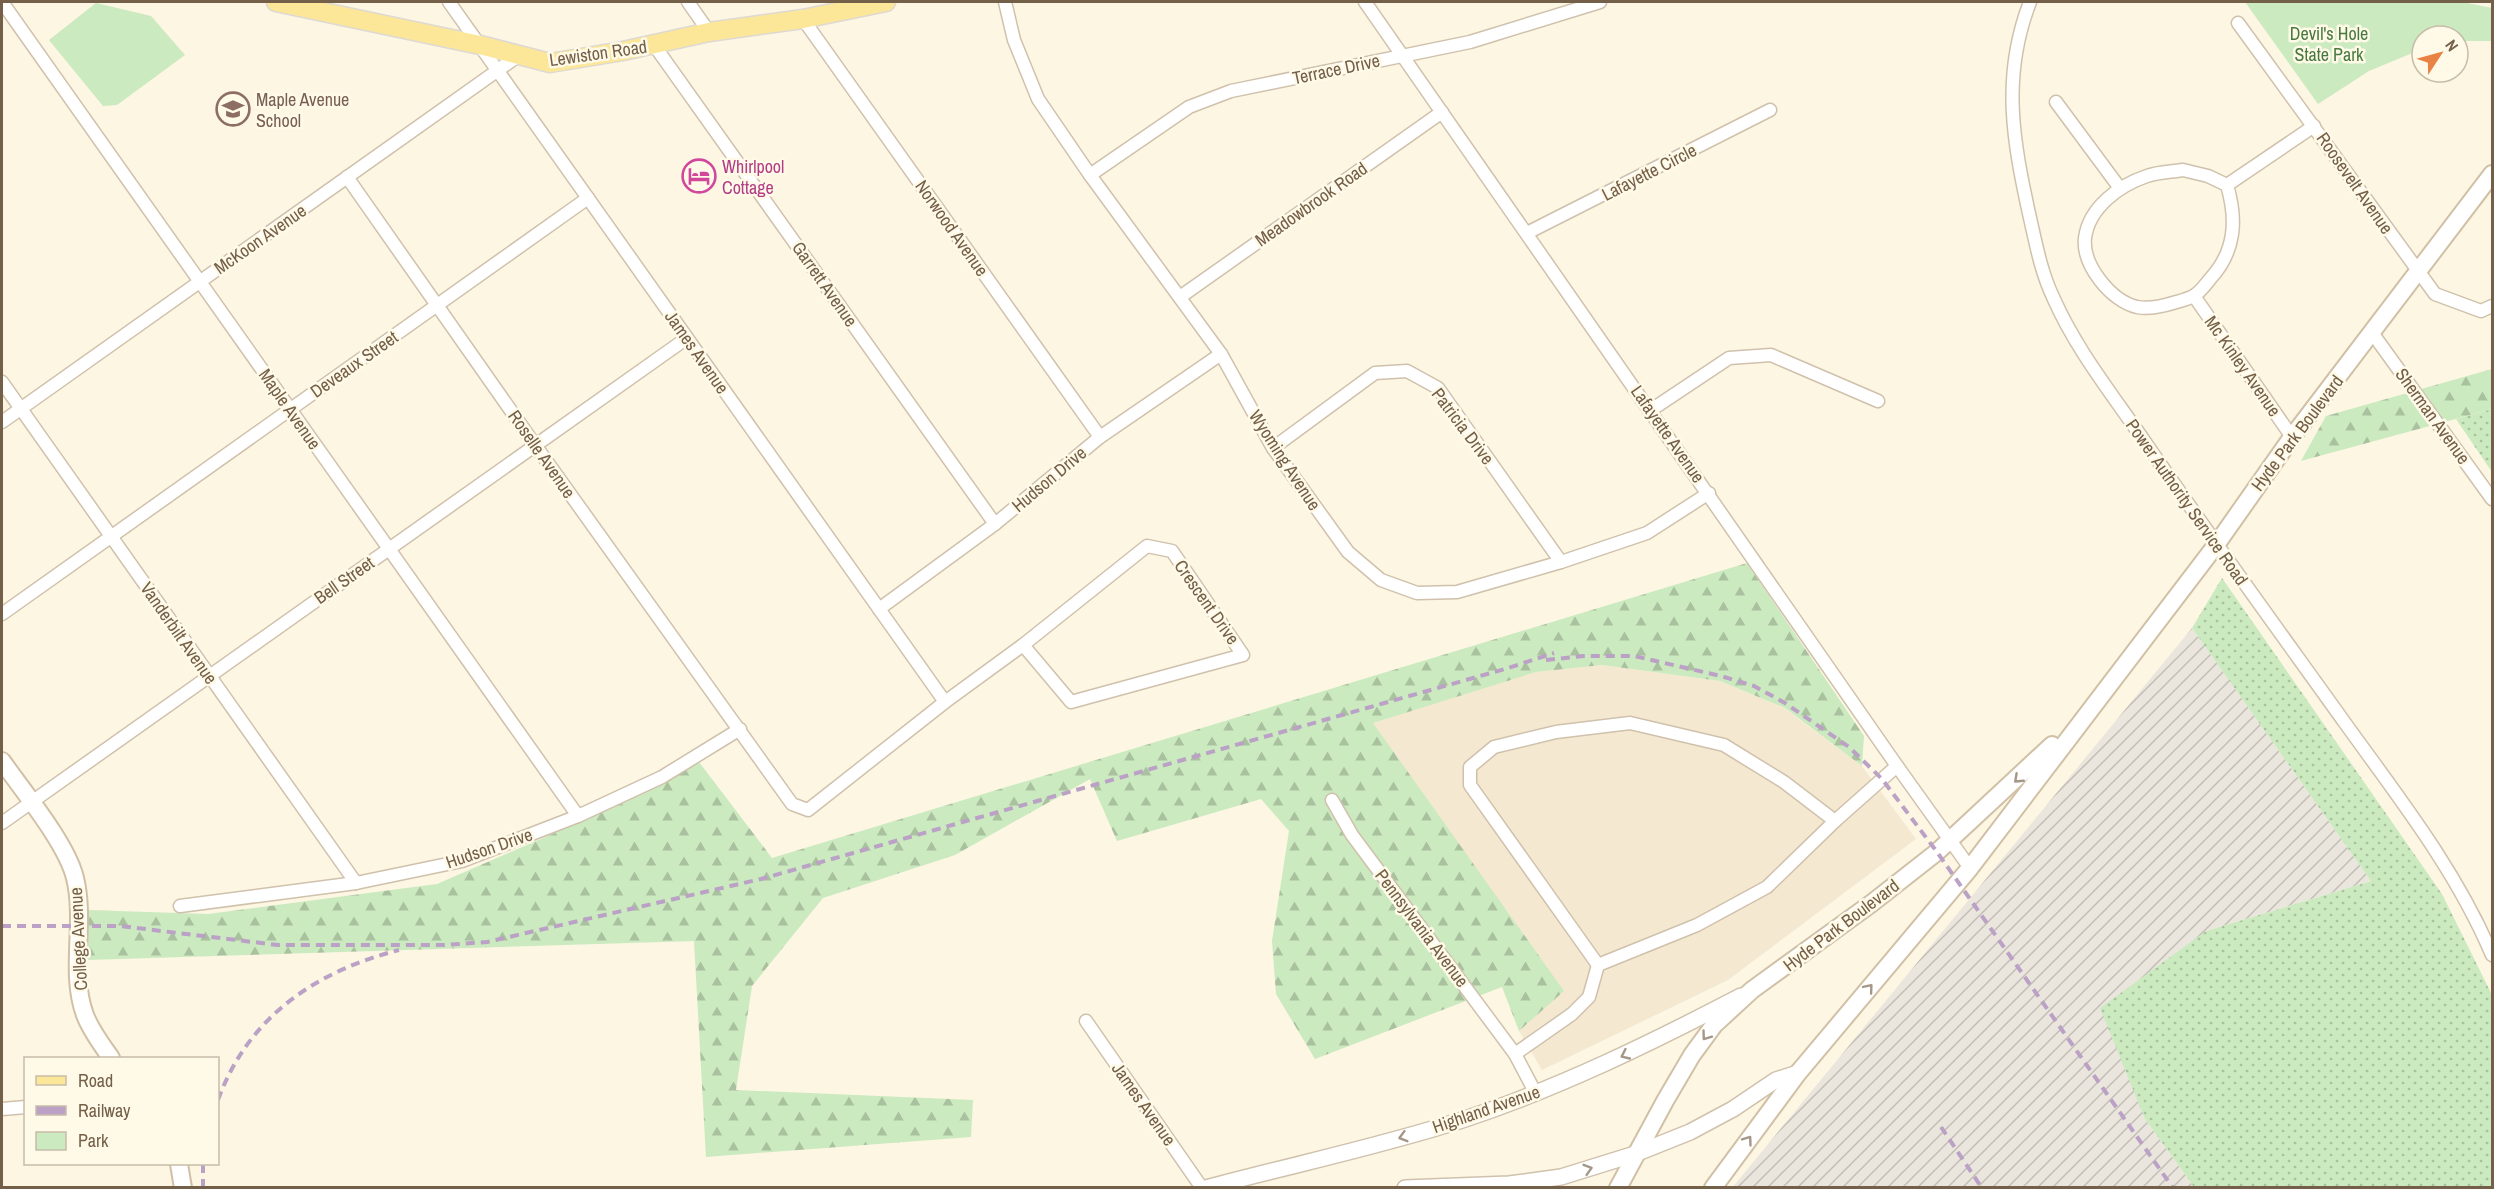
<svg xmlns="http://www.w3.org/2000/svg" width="2494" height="1189" font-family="'Archivo Narrow',sans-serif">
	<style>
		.residential { fill: #f4e9d0 }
		.industrial { fill: url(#industrial-furrows) }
		.grass { fill: url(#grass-dots) }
		.forest { fill: url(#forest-firs) }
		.green { fill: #cbeac0 }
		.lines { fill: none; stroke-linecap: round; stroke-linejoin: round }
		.minor-casing { stroke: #d0c1ac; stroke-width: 15 }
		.tertiary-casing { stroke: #d0c1ac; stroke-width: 18 }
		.secondary-casing { stroke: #d1c0a6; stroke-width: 20 }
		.primary-casing { stroke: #ded9d3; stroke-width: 21 }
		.minor { stroke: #fff; stroke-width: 12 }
		.tertiary { stroke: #fff; stroke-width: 15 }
		.secondary { stroke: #fff; stroke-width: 16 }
		.primary { stroke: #fce799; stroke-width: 18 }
		.rail { stroke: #baa1c5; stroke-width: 4; stroke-dasharray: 9 6; stroke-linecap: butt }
		.oneway { stroke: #a59788 }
		.labels { text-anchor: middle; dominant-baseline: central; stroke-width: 5; stroke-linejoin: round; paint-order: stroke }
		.park-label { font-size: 18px; fill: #487a40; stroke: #fffae8 }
		.street-label { font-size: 18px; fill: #745f48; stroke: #fffae8 }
		.education-label { font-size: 18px; fill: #785e54; stroke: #fffae8; text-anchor: start }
		.hotel-label { font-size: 18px; fill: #b23c85; stroke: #fffae8; text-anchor: start }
	</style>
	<defs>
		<pattern id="industrial-furrows" width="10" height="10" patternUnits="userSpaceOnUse" patternTransform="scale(1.5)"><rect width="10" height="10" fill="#ebe6dd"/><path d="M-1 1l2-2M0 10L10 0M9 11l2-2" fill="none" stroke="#c3beb5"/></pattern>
		<pattern id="grass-dots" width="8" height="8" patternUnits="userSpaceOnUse" patternTransform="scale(1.5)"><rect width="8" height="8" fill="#cbeac0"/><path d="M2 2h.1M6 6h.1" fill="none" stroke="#a9c19e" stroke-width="1.8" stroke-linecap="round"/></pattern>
		<pattern id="forest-firs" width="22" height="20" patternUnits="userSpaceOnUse" patternTransform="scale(1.5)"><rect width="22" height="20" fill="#cbeac0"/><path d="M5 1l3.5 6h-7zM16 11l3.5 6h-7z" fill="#a9c19e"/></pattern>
	</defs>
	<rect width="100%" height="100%" fill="#fcf6e2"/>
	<path class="residential" d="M 1602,665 L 1720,681 L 1784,708 L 1862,766 L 1916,839 L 1728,980 L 1542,1070 L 1519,1031 L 1563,991 L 1372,723 L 1536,672 Z"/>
	<path class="industrial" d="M 2192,628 L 2371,881 L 2206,931 L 2145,1119 L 2194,1187 L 1732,1188 Z"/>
	<g class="grass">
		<path d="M 2492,409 L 2492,472 L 2456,419 Z"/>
		<path d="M 2222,578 L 2442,894 L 2492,995 L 2492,1187 L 2194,1187 L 2145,1119 L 2100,1008 L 2206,931 L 2371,881 L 2192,628 Z"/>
	</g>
	<g class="forest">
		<path d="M 2492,369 L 2492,409 L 2301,461 L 2326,416 Z"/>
		<path d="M 1747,563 L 1864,736 L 1862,766 L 1785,708 L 1720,681 L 1602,665 L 1536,672 L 1373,723 L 1564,991 L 1519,1031 L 1502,987 L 1315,1059 L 1276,994 L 1272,941 L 1289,831 L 1261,799 L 1117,841 L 1090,779 L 955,855 L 823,898 L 752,986 L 736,1090 L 973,1100 L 971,1137 L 706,1157 L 694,941 L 87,960 L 87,910 L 208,914 L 437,884 L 621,804 L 699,762 L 772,858 Z"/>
	</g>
	<g class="green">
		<path d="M 2245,2 L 2462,2 L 2492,8 L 2492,41 L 2458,41 L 2458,36 L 2422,36 L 2422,49 L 2369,71 L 2318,104 Z"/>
		<path d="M 96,3 L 151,16 L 185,55 L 117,105 L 103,106 L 49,40 Z"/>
	</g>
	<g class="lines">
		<defs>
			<g id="minor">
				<path d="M 2,2 L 578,816"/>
				<path d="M 449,2 L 945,702"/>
				<path d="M 688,2 L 709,32"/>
				<path d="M 1005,2 L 1014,40 L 1038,99 L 1090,175 L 1221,354 L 1273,448 L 1348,552 L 1381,580 L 1417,593 L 1457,592 L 1561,562 L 1647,533 L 1709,493"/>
				<path d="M 1365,2 L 1897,766 L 1970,868"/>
				<path d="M 2030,2 C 2001,77 2013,141 2030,218 C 2036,244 2041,272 2053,297 C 2076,350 2115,398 2147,445 C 2212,539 2279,631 2345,723 C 2399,798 2456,870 2492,955"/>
				<path d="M 803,19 L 1100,437"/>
				<path d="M 2238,23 L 2435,294 L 2481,311 L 2492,306"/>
				<path d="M 654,45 L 995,524"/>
				<path d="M 2056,102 L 2119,187"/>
				<path d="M 2183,170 L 2208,176 L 2227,185 C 2237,219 2236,251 2210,279 C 2206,284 2201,291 2195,295 C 2189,299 2180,301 2173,303 C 2163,306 2147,309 2137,307 C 2111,301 2082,265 2085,238 C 2089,207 2120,185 2147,176 C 2158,172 2171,172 2183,170 Z"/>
				<path d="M 1090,175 L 1189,107 L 1231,91 L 1470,42 L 1600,2"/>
				<path d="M 347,177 L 535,445 L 792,804 L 808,810 L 945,702 L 1023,645"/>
				<path d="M 2227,185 L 2314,126"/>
				<path d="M 1527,233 L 1770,110"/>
				<path d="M 2194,296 L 2292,437"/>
				<path d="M 1180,297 L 1442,112"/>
				<path d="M 2373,334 L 2492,499"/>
				<path d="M 2,382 L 356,883"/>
				<path d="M 1651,410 L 1729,358 L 1771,355 L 1878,401"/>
				<path d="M 2,422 L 518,56"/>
				<path d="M 1273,448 L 1375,373 L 1407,371 L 1438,388 L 1561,562"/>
				<path d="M 1147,546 L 1172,551 L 1243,655 L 1071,702 L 1023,645 Z"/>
				<path d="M 879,609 L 995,524 L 1100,437 L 1221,354"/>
				<path d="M 2,614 L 588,198"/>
				<path d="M 1332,800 L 1352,835 L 1515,1054"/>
				<path d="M 2,823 L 687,338"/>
				<path d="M 180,906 L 356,883 L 462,861 L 578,816 L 662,777 L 740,729"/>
				<path d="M 1598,965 L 1470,785 L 1470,767 L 1494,747 L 1556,732 L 1630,723 L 1724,745 L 1784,782 L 1835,821 L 1897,766"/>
				<path d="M 1086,1021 L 1202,1188"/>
				<path d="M 1535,1092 L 1515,1054 L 1572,1014 L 1589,997 L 1598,965 L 1697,925 L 1767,887 L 1835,821"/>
				<path d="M 2,1109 L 26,1107"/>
			</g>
			<g id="tertiary">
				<path d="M 1206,1188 C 1291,1165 1378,1147 1462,1120 C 1559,1088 1651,1043 1741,996"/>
				<path d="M 1405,1188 L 1509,1184 L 1561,1177 L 1635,1154 L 1690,1132 L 1733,1109 L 1776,1080 L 1798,1073"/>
			</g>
			<g id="secondary">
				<path d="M 2,761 C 23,791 67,844 75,878 C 86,923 69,972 85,1015 C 91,1031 102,1045 111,1058"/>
				<path d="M 179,1164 L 183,1188"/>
				<path d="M 1618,1188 L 1665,1101 L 1692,1055 L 1714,1025 L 1752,990 L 1872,903 L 1937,852 L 2052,745"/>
				<path d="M 1713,1188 L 1798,1073 L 1970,868 L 2216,545 L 2292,437 L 2492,174"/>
			</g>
			<path id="primary" d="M 276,2 L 480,45 L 550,63 L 623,51 L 709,32 L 803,19 L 886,2"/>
		</defs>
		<use href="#minor" class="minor-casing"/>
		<use href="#tertiary" class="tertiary-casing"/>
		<use href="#secondary" class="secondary-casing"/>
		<use href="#primary" class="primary-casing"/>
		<use href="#minor" class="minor"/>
		<use href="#tertiary" class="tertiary"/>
		<use href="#secondary" class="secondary"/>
		<use href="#primary" class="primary"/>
		<g class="rail">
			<path d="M 1546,660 L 1584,656 L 1634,656 L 1721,676 L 1754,686 L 1785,703 L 1849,747 L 1882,779 L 1937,852 L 2173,1188"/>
			<path d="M 2,926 L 120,926 L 278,945 L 444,945 L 487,942 L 761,879 L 1505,669 L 1554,653"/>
			<path d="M 218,1100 C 248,1017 316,971 399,950"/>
			<path d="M 1941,1127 L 1982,1188"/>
			<path d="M 203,1164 L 203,1188"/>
		</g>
	</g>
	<defs><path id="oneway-chevron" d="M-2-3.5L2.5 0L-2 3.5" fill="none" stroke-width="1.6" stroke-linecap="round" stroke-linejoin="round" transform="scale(1.5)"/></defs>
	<g class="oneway">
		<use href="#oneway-chevron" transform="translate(2018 779) rotate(137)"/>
		<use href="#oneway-chevron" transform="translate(1869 988) rotate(-50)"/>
		<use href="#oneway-chevron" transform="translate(1706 1036) rotate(126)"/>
		<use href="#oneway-chevron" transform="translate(1625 1055) rotate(155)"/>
		<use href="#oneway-chevron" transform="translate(1403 1137) rotate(164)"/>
		<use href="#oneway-chevron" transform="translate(1748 1140) rotate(-54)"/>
		<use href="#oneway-chevron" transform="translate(1588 1169) rotate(-17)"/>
	</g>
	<defs>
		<symbol id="school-ring" viewBox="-11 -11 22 22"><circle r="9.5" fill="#fffae8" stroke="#8d6e63" stroke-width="1.5"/><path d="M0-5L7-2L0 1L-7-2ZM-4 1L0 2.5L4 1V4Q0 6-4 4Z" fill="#8d6e63"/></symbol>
		<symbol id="hotel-ring" viewBox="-11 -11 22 22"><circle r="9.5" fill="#fffae8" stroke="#d1479c" stroke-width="1.5"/><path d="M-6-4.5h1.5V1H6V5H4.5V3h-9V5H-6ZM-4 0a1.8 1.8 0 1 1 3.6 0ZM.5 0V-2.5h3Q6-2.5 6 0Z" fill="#d1479c"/></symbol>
	</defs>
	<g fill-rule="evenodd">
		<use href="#school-ring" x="214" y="90" width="38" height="38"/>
		<use href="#hotel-ring" x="680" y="157" width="38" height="38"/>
	</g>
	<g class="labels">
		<g class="park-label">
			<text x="2329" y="33">Devil's Hole<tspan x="2329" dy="21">State Park</tspan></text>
		</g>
		<g class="street-label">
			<text transform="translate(598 53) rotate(-8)">Lewiston Road</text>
			<text transform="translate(1336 69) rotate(-12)">Terrace Drive</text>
			<text transform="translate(1649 172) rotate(-27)">Lafayette Circle</text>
			<text transform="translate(2355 183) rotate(55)">Roosevelt Avenue</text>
			<text transform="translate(1311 204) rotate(-35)">Meadowbrook Road</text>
			<text transform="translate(952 228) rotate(55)">Norwood Avenue</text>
			<text transform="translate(260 239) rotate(-35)">McKoon Avenue</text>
			<text transform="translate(825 284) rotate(55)">Garrett Avenue</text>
			<text transform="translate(697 352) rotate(55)">James Avenue</text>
			<text transform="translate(354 364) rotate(-35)">Deveaux Street</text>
			<text transform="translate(2243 366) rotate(55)">Mc Kinley Avenue</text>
			<text transform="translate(290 409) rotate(55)">Maple Avenue</text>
			<text transform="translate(2433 416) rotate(54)">Sherman Avenue</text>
			<text transform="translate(1463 426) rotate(53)">Patricia Drive</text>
			<text transform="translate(2297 433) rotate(-53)">Hyde Park Boulevard</text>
			<text transform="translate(1668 434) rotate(55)">Lafayette Avenue</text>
			<text transform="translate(542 454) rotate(55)">Roselle Avenue</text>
			<text transform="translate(1285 460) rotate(57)">Wyoming Avenue</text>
			<text transform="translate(1049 479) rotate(-40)">Hudson Drive</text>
			<text transform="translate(2187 502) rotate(55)">Power Authority Service Road</text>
			<text transform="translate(344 580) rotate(-35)">Bell Street</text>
			<text transform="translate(1207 602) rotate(55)">Crescent Drive</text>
			<text transform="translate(179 633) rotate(55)">Vanderbilt Avenue</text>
			<text transform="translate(489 848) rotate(-19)">Hudson Drive</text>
			<text transform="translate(1841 925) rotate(-37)">Hyde Park Boulevard</text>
			<text transform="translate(1422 928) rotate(53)">Pennsylvania Avenue</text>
			<text transform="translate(78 939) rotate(-93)">College Avenue</text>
			<text transform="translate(1144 1104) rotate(55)">James Avenue</text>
			<text transform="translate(1486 1109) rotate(-19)">Highland Avenue</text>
		</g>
		<g class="education-label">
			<text x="256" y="99">Maple Avenue<tspan x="256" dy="21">School</tspan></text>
		</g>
		<g class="hotel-label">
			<text x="722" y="166">Whirlpool<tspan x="722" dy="21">Cottage</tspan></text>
		</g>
	</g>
	<rect width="2494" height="1189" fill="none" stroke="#745f48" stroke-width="6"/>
	<rect x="24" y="1057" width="195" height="108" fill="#fffae8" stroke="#c7bca8" stroke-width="1.5"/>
	<rect x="36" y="1076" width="30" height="9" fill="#fce799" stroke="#c7bca8" stroke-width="1.5"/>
	<text x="78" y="1087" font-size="18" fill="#745f48">Road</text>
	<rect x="36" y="1106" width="30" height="9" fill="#baa1c5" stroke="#c7bca8" stroke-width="1.5"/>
	<text x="78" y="1117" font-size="18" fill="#745f48">Railway</text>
	<rect x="36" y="1132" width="30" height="18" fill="#cbeac0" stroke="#c7bca8" stroke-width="1.5"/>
	<text x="78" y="1147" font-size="18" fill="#745f48">Park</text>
	<g transform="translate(2440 54) rotate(54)"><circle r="28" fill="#fffae8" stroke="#c7bca8" stroke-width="1.5"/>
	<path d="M0-4.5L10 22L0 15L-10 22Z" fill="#e88345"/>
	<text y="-9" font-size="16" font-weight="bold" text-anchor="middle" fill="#745f48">N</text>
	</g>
</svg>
